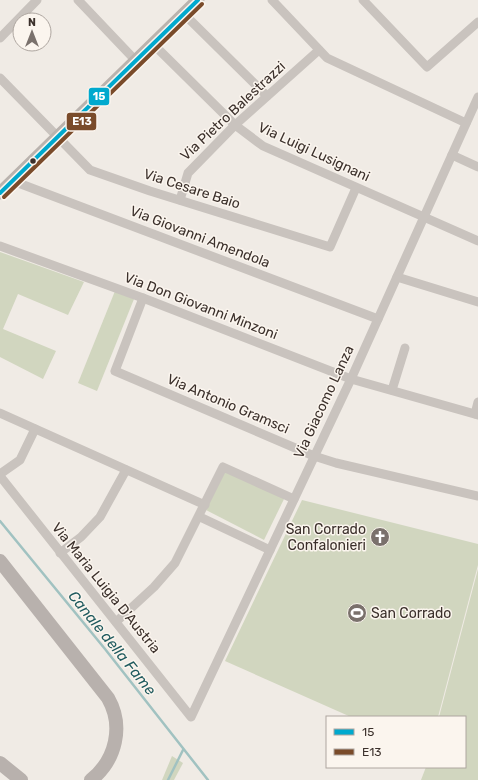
<svg xmlns="http://www.w3.org/2000/svg" width="478" height="780" font-family="Rubik,sans-serif">
	<style>
		.green { fill: #d1d6bf }
		.lines { fill: none; stroke-linecap: round; stroke-linejoin: round }
		.stream { stroke: #a1c2c1; stroke-width: 2.5 }
		.minor { stroke: #c9c3be; stroke-width: 9 }
		.secondary { stroke: #bab3ae; stroke-width: 13 }
		.primary { stroke: #b8b1ad; stroke-width: 14 }
		.bus-1-casing { stroke: #fbf5ee; stroke-width: 7 }
		.bus-2-casing { stroke: #fbf5ee; stroke-width: 7 }
		.bus-1 { stroke: #00a9ce; stroke-width: 4 }
		.bus-2 { stroke: #7a4b2a; stroke-width: 4 }
		.bus-dot { fill: #3b302b; stroke: #fbf5ee; stroke-width: 1.5 }
		.labels { text-anchor: middle; dominant-baseline: central; stroke-width: 3; stroke-linejoin: round; paint-order: stroke }
		.street-label { font-size: 14px; fill: #3b302b; stroke: #fbf5ee }
		.poi-label { font-size: 14px; fill: #3b302b; stroke: #fbf5ee; text-anchor: end }
		.water-label { font-size: 15px; font-style: italic; fill: #1f5a5e; stroke: #fbf5ee }
		.line-badge { stroke: #fbf5ee; stroke-width: 1.5 }
		.badge-label { font-size: 11px; text-anchor: middle; font-weight: bold; fill: #fff }
	</style>
	<rect width="100%" height="100%" fill="#f0ebe5"/>
	<g class="green">
		<path d="M 0,252 L 84,282 L 68,315 L 18,294 L 3,329 L 56,351 L 43,379 L 0,357 Z"/>
		<path d="M 115,291 L 134,299 L 97,391 L 78,383 Z"/>
		<path d="M 224,470 L 285,497 L 264,540 L 206,510 Z"/>
		<path d="M 302,500 L 478,544 L 478,565 L 438,717 L 351,717 L 225,661 Z"/>
		<path d="M 478,569 L 478,780 L 421,780 L 426,767 L 465,767 L 465,717 L 439,717 Z"/>
		<path d="M 172,756 L 183,763 L 174,780 L 162,780 Z"/>
	</g>
	<g class="lines">
		<g class="stream">
			<path d="M 0,521 L 105,649 L 208,780"/>
			<path d="M 168,780 L 183,750"/>
		</g>
		<g class="minor">
			<path d="M 78,0 L 136,61"/>
			<path d="M 272,0 L 327,58 L 466,123"/>
			<path d="M 363,0 L 427,67 L 478,22"/>
			<path d="M 184,14 L 267,96"/>
			<path d="M 0,38 L 37,0"/>
			<path d="M 153,44 L 235,125 L 263,146 L 478,241"/>
			<path d="M 0,78 L 90,170 L 150,191 L 330,247 L 356,188"/>
			<path d="M 452,155 L 478,167"/>
			<path d="M 13,181 L 378,319"/>
			<path d="M 180,200 L 188,173 L 235,125 L 319,50"/>
			<path d="M 0,246 L 143,298 L 351,379 L 478,415"/>
			<path d="M 397,277 L 478,302"/>
			<path d="M 143,298 L 115,371 L 314,456 L 336,463 L 478,496"/>
			<path d="M 392,390 L 405,348"/>
			<path d="M 0,413 L 205,505"/>
			<path d="M 475,414 L 478,402"/>
			<path d="M 0,474 L 20,460 L 35,429"/>
			<path d="M 0,476 L 191,717 L 351,379 L 478,97"/>
			<path d="M 200,517 L 270,550"/>
			<path d="M 60,553 L 81,537 L 100,517 L 126,470"/>
			<path d="M 116,622 L 154,587 L 175,563 L 223,467 L 294,499"/>
		</g>
		<path class="secondary" d="M 0,193 L 198,0"/>
		<g class="primary">
			<path d="M 0,561 L 108,698 C 124,726 116,760 91,780"/>
			<path d="M 0,763 L 21,780"/>
		</g>
		<defs>
			<path id="bus-1" d="M 0,193 L 198,0"/>
			<path id="bus-2" d="M 4,197 L 202,4"/>
		</defs>
		<use href="#bus-1" class="bus-1-casing"/>
		<use href="#bus-2" class="bus-2-casing"/>
		<use href="#bus-1" class="bus-1"/>
		<use href="#bus-2" class="bus-2"/>
	</g>
	<defs>
		<symbol id="church-disc" viewBox="-11 -11 22 22"><circle r="9.5" fill="#7a716c" stroke="#fbf5ee"/><path d="M-1.2-6h2.4v3.5h3.3v2.4h-3.3V6h-2.4V-.1h-3.3v-2.4h3.3Z" fill="#fff"/></symbol>
		<symbol id="stadium-disc" viewBox="-11 -11 22 22"><circle r="9.5" fill="#7a716c" stroke="#fbf5ee"/><path d="M0-5a6.5 5 0 1 0 0 10a6.5 5 0 1 0 0-10ZM-3.5-1.8h7v3.6h-7Z" fill="#fff"/></symbol>
	</defs>
	<g fill-rule="evenodd">
		<use href="#church-disc" x="369" y="526" width="22" height="22"/>
		<use href="#stadium-disc" x="346" y="602" width="22" height="22"/>
	</g>
	<circle class="bus-dot" cx="33" cy="161" r="3.5"/>
	<g class="labels">
		<g class="street-label">
			<text transform="translate(233 111) rotate(-43)">Via Pietro Balestrazzi</text>
			<text transform="translate(314 152) rotate(25)">Via Luigi Lusignani</text>
			<text transform="translate(192 189) rotate(18)">Via Cesare Baio</text>
			<text transform="translate(200 237) rotate(21)">Via Giovanni Amendola</text>
			<text transform="translate(201 306) rotate(21)">Via Don Giovanni Minzoni</text>
			<text transform="translate(324 402) rotate(-65)">Via Giacomo Lanza</text>
			<text transform="translate(228 404) rotate(23)">Via Antonio Gramsci</text>
			<text transform="translate(106 588) rotate(51)">Via Maria Luigia D'Austria</text>
		</g>
		<g class="poi-label">
			<text x="366" y="529">San Corrado<tspan x="366" dy="16">Confalonieri</tspan></text>
			<text x="371" y="613" text-anchor="start">San Corrado</text>
		</g>
		<g class="water-label">
			<text transform="translate(112 643) rotate(51)">Canale della Fame</text>
		</g>
	</g>
	<g class="line-badge">
		<rect x="88" y="87" width="22" height="19" rx="4" fill="#00a9ce"/>
		<rect x="66" y="112" width="31" height="19" rx="4" fill="#7a4b2a"/>
	</g>
	<g class="badge-label">
		<text x="99" y="100">15</text>
		<text x="82" y="125">E13</text>
	</g>
	<rect x="326" y="716" width="140" height="52" fill="#fbf5ee" stroke="#aea6a0"/>
	<rect x="334" y="729" width="20" height="6" fill="#00a9ce" stroke="#aea6a0"/>
	<text x="362" y="736" font-size="12" fill="#3b302b">15</text>
	<rect x="334" y="749" width="20" height="6" fill="#7a4b2a" stroke="#aea6a0"/>
	<text x="362" y="756" font-size="12" fill="#3b302b">E13</text>
	<g transform="translate(32 32)"><circle r="19" fill="#fbf5ee" stroke="#aea6a0"/>
	<path d="M0-3L7 15L0 10L-7 15Z" fill="#7a716c"/>
	<text y="-6" font-size="11" font-weight="bold" text-anchor="middle" fill="#3b302b">N</text>
	</g>
</svg>
